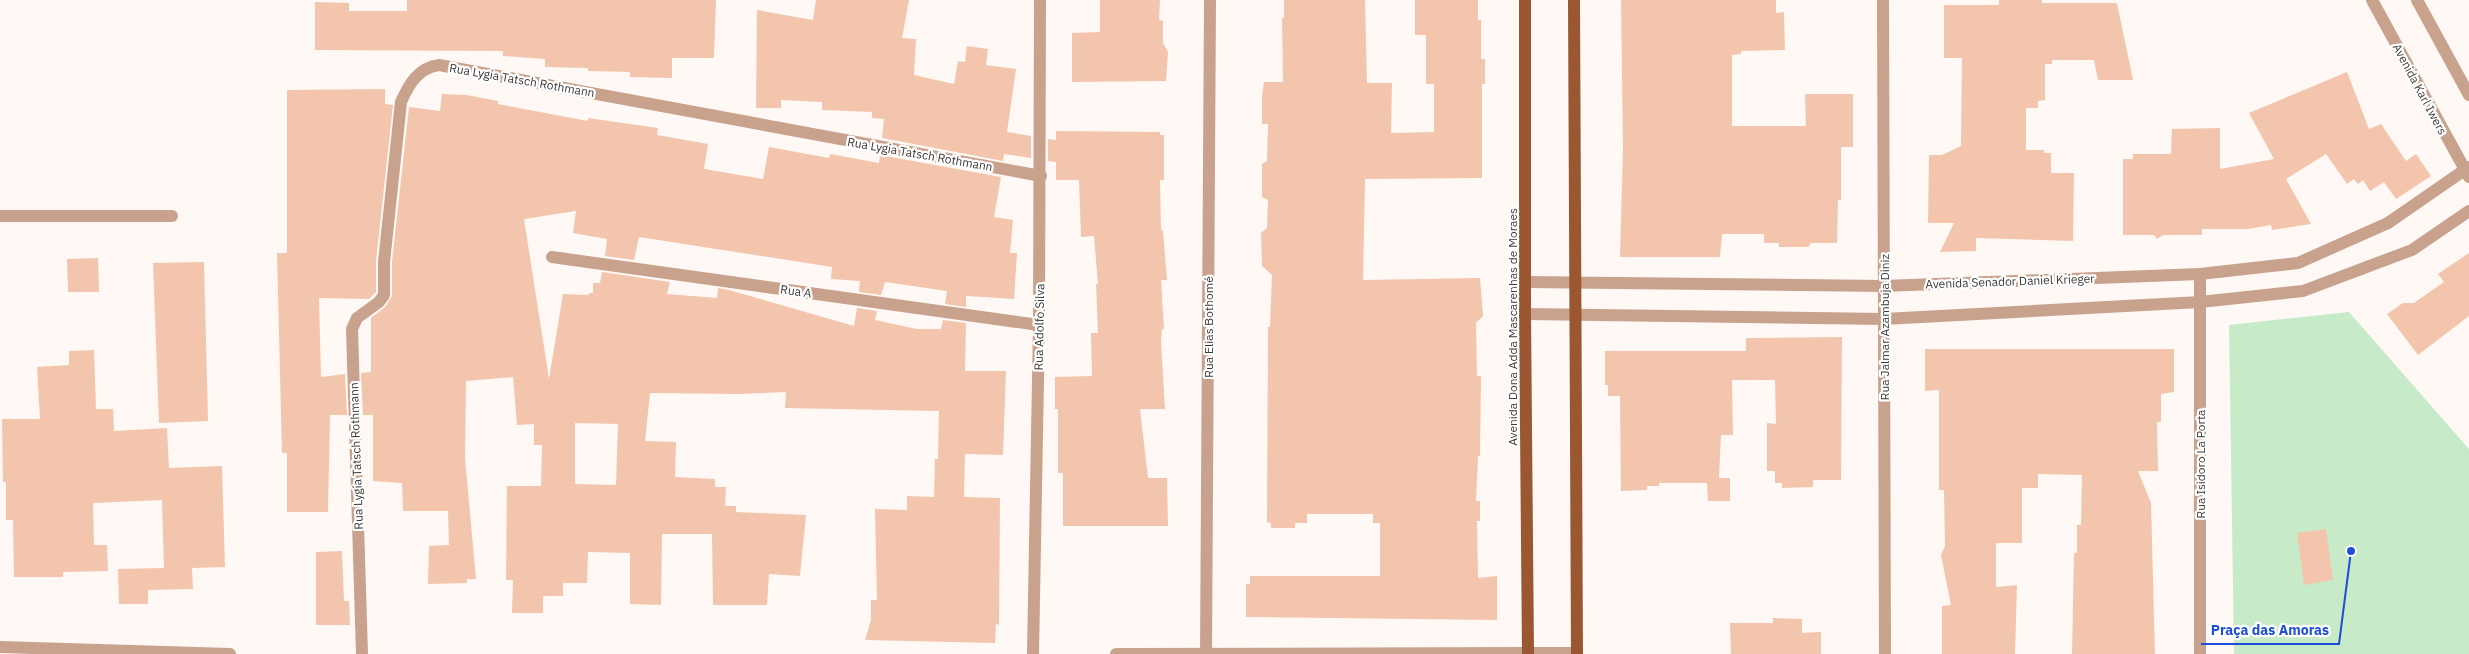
<svg xmlns="http://www.w3.org/2000/svg" width="2469" height="654" font-family="'IBM Plex Sans',sans-serif">
	<style>
		.green { fill: #c7ebc9 }
		.building { fill: #f3c5ad; fill-rule: evenodd }
		.lines { fill: none; stroke-linecap: round; stroke-linejoin: round }
		.minor { stroke: #c9a28e; stroke-width: 12 }
		.major { stroke: #9a5731; stroke-width: 12 }
		.labels { text-anchor: middle; dominant-baseline: central; stroke-width: 4.5; stroke-linejoin: round; paint-order: stroke }
		.street-label { font-size: 12px; fill: #3d3938; stroke: #fff }
		.leader { fill: none; stroke: #1d4ed8; stroke-width: 2 }
		.callout-dot { fill: #1d4ed8; stroke: #fff; stroke-width: 2 }
		.callout-label { font-size: 14px; text-anchor: middle; font-weight: bold; fill: #1d4ed8; stroke: #fff; stroke-width: 4.5; stroke-linejoin: round; paint-order: stroke }
	</style>
	<rect width="100%" height="100%" fill="#fff8f5"/>
	<path class="green" d="M 2349,312 L 2469,449 L 2469,654 L 2234,654 L 2229,325 Z"/>
	<g class="building">
		<path d="M 407,0 L 716,0 L 714,58 L 672,58 L 672,78 L 630,77 L 630,72 L 588,71 L 588,68 L 545,67 L 545,59 L 503,56 L 503,51 L 315,50 L 315,2 L 349,3 L 349,11 L 407,11 Z"/>
		<path d="M 816,0 L 909,0 L 902,38 L 916,39 L 914,75 L 954,84 L 958,61 L 965,62 L 967,46 L 988,49 L 986,65 L 1016,69 L 1007,132 L 1031,136 L 1031,158 L 1004,154 L 1003,161 L 882,138 L 884,119 L 872,118 L 872,112 L 822,110 L 822,102 L 781,100 L 781,108 L 756,108 L 757,10 L 813,20 Z"/>
		<path d="M 1100,0 L 1160,0 L 1159,20 L 1163,21 L 1163,43 L 1168,52 L 1166,81 L 1072,82 L 1072,33 L 1100,32 Z"/>
		<path d="M 1284,0 L 1365,0 L 1367,83 L 1392,83 L 1391,133 L 1434,132 L 1434,84 L 1426,84 L 1426,35 L 1415,35 L 1415,0 L 1478,0 L 1478,20 L 1481,20 L 1481,59 L 1485,59 L 1485,84 L 1482,84 L 1482,178 L 1365,179 L 1363,280 L 1480,278 L 1483,316 L 1476,323 L 1477,376 L 1481,376 L 1480,456 L 1478,456 L 1476,501 L 1480,501 L 1480,521 L 1477,521 L 1478,578 L 1497,576 L 1497,620 L 1246,617 L 1246,584 L 1250,584 L 1250,576 L 1380,576 L 1380,523 L 1373,523 L 1373,514 L 1307,514 L 1307,523 L 1295,523 L 1295,528 L 1271,528 L 1271,523 L 1267,522 L 1268,327 L 1270,327 L 1272,275 L 1262,266 L 1261,233 L 1267,228 L 1268,200 L 1262,197 L 1262,164 L 1267,161 L 1268,124 L 1262,124 L 1262,96 L 1264,82 L 1283,82 L 1282,18 L 1284,18 Z"/>
		<path d="M 1621,0 L 1776,0 L 1776,13 L 1784,12 L 1785,50 L 1741,51 L 1741,54 L 1732,55 L 1732,126 L 1806,126 L 1805,94 L 1853,94 L 1853,147 L 1841,147 L 1841,200 L 1838,200 L 1837,243 L 1811,243 L 1808,247 L 1779,247 L 1779,243 L 1764,243 L 1764,234 L 1722,234 L 1720,257 L 1620,257 L 1623,148 Z"/>
		<path d="M 1999,0 L 2042,0 L 2042,3 L 2117,3 L 2133,80 L 2098,80 L 2094,60 L 2052,60 L 2052,64 L 2045,64 L 2045,100 L 2038,101 L 2038,108 L 2026,108 L 2026,150 L 2044,150 L 2044,153 L 2051,153 L 2051,173 L 2074,173 L 2073,241 L 1976,238 L 1976,251 L 1940,252 L 1954,223 L 1928,223 L 1929,155 L 1942,155 L 1961,146 L 1962,58 L 1944,58 L 1944,5 L 1999,5 Z"/>
		<path d="M 2347,72 L 2369,129 L 2381,124 L 2406,161 L 2416,154 L 2431,176 L 2396,199 L 2384,182 L 2370,191 L 2363,180 L 2358,184 L 2354,179 L 2347,184 L 2326,154 L 2286,179 L 2311,224 L 2272,230 L 2271,225 L 2248,229 L 2202,229 L 2202,235 L 2163,235 L 2157,239 L 2154,235 L 2123,235 L 2123,159 L 2133,159 L 2133,154 L 2171,154 L 2172,129 L 2220,128 L 2220,169 L 2274,159 L 2249,113 Z"/>
		<path d="M 385,89 L 385,104 L 393,105 L 376,261 L 376,292 L 369,299 L 319,298 L 321,377 L 345,374 L 347,415 L 330,415 L 328,512 L 287,512 L 287,453 L 282,453 L 277,253 L 287,253 L 287,90 Z"/>
		<path d="M 442,94 L 467,95 L 498,101 L 498,104 L 588,121 L 588,118 L 658,128 L 657,135 L 708,144 L 704,169 L 763,179 L 769,147 L 829,158 L 830,154 L 879,163 L 880,155 L 1001,177 L 994,217 L 1013,220 L 1010,253 L 1017,253 L 1014,299 L 966,296 L 966,307 L 945,304 L 947,291 L 885,282 L 881,295 L 859,292 L 860,281 L 831,279 L 832,267 L 639,237 L 634,260 L 605,256 L 607,239 L 573,233 L 576,211 L 524,219 L 549,379 L 563,294 L 589,295 L 589,293 L 593,293 L 593,283 L 600,283 L 602,272 L 670,282 L 667,294 L 717,298 L 718,288 L 729,290 L 854,326 L 857,308 L 877,311 L 875,320 L 917,329 L 941,329 L 943,320 L 966,323 L 965,371 L 1006,371 L 1003,455 L 965,454 L 964,497 L 1000,498 L 999,625 L 996,624 L 995,643 L 865,640 L 871,620 L 871,600 L 877,600 L 875,509 L 907,510 L 907,496 L 934,497 L 935,459 L 938,459 L 939,411 L 785,408 L 786,392 L 739,394 L 650,393 L 645,441 L 676,442 L 675,477 L 715,479 L 715,487 L 726,487 L 725,506 L 736,506 L 736,512 L 806,515 L 800,576 L 769,574 L 767,605 L 713,605 L 712,534 L 662,534 L 661,605 L 630,604 L 630,553 L 588,552 L 587,583 L 563,583 L 563,596 L 543,596 L 543,613 L 512,613 L 513,580 L 506,580 L 507,486 L 541,486 L 542,445 L 534,445 L 534,424 L 517,425 L 513,377 L 466,381 L 465,458 L 476,579 L 467,579 L 467,583 L 428,584 L 429,546 L 449,545 L 448,511 L 403,511 L 402,483 L 373,481 L 373,415 L 363,415 L 361,373 L 371,372 L 371,318 L 385,307 L 392,296 L 392,262 L 409,107 L 440,111 ZM 575,423 L 618,424 L 616,485 L 575,484 Z"/>
		<path d="M 1056,131 L 1160,132 L 1160,135 L 1164,135 L 1164,180 L 1160,180 L 1161,230 L 1163,230 L 1167,280 L 1161,280 L 1164,329 L 1162,329 L 1161,341 L 1165,409 L 1140,409 L 1148,478 L 1167,478 L 1168,526 L 1063,526 L 1063,473 L 1058,473 L 1058,409 L 1055,409 L 1055,377 L 1092,376 L 1091,333 L 1098,333 L 1096,284 L 1098,284 L 1094,236 L 1081,237 L 1079,180 L 1056,180 L 1056,162 L 1048,161 L 1048,139 L 1056,140 Z"/>
		<path d="M 2469,253 L 2469,316 L 2418,355 L 2387,314 L 2403,303 L 2414,303 L 2444,282 L 2438,274 Z"/>
		<path d="M 98,258 L 99,292 L 68,292 L 67,259 Z"/>
		<path d="M 204,262 L 208,421 L 159,423 L 153,263 Z"/>
		<path d="M 1842,337 L 1841,480 L 1813,480 L 1813,487 L 1782,488 L 1782,483 L 1775,483 L 1775,471 L 1767,471 L 1767,423 L 1776,424 L 1775,380 L 1732,380 L 1733,435 L 1721,435 L 1719,478 L 1730,478 L 1730,501 L 1708,501 L 1707,483 L 1659,483 L 1659,486 L 1647,486 L 1647,490 L 1621,491 L 1620,396 L 1608,396 L 1608,385 L 1605,385 L 1605,351 L 1746,351 L 1746,338 Z"/>
		<path d="M 1925,349 L 2174,349 L 2174,392 L 2161,394 L 2161,422 L 2157,422 L 2158,471 L 2138,471 L 2151,503 L 2155,654 L 2072,654 L 2074,553 L 2077,553 L 2077,525 L 2081,525 L 2082,475 L 2038,474 L 2038,488 L 2022,488 L 2022,543 L 1996,543 L 1996,587 L 2017,585 L 2015,654 L 1942,654 L 1942,606 L 1951,605 L 1941,555 L 1945,546 L 1944,490 L 1939,490 L 1939,390 L 1925,391 Z"/>
		<path d="M 94,350 L 96,409 L 113,409 L 114,431 L 167,428 L 169,468 L 222,466 L 225,567 L 192,568 L 193,589 L 148,590 L 148,604 L 119,604 L 118,569 L 164,568 L 162,500 L 93,503 L 94,545 L 107,545 L 108,571 L 63,572 L 63,577 L 14,577 L 13,520 L 6,520 L 6,482 L 3,482 L 2,419 L 40,419 L 37,367 L 69,365 L 69,351 Z"/>
		<path d="M 2326,529 L 2333,580 L 2304,585 L 2297,533 Z"/>
		<path d="M 342,551 L 344,601 L 349,601 L 350,625 L 316,625 L 316,552 Z"/>
		<path d="M 1773,618 L 1802,619 L 1802,633 L 1821,632 L 1821,654 L 1731,654 L 1730,623 L 1773,623 Z"/>
	</g>
	<g class="lines">
		<g class="minor">
			<path d="M 1883,0 L 1885,654"/>
			<path d="M 2372,0 L 2469,177"/>
			<path d="M 2417,0 L 2469,95"/>
			<path d="M 0,216 L 172,216"/>
			<path d="M 552,257 L 1039,325"/>
			<path d="M 2200,274 L 2200,654"/>
			<path d="M 1525,282 L 1884,286 L 2200,274 L 2298,263 L 2388,223 L 2469,167"/>
			<path d="M 1525,314 L 1884,319 L 2200,302 L 2303,291 L 2412,250 L 2469,211"/>
			<path d="M 0,647 L 230,654"/>
			<path d="M 362,654 L 352,329 L 357,318 L 379,302 L 384,295 L 384,262 L 401,102 C 409,84 418,68 439,65 L 1041,176"/>
			<path d="M 1033,654 L 1039,325 L 1040,0"/>
			<path d="M 1116,654 L 1577,653"/>
			<path d="M 1206,654 L 1210,0"/>
		</g>
		<g class="major">
			<path d="M 1525,0 L 1525,314 L 1528,654"/>
			<path d="M 1574,0 L 1577,654"/>
		</g>
	</g>
	<g class="labels">
		<g class="street-label">
			<text transform="translate(522 80) rotate(10)">Rua Lygia Tatsch Rothmann</text>
			<text transform="translate(2420 89) rotate(62)">Avenida Karl Iwers</text>
			<text transform="translate(920 154) rotate(10)">Rua Lygia Tatsch Rothmann</text>
			<text transform="translate(2010 281) rotate(-2)">Avenida Senador Daniel Krieger</text>
			<text transform="translate(796 291) rotate(8)">Rua A</text>
			<text transform="translate(1039 327) rotate(-89)">Rua Adolfo Silva</text>
			<text transform="translate(1208 327) rotate(-90)">Rua Elias Bothomé</text>
			<text transform="translate(1512 327) rotate(-90)">Avenida Dona Adda Mascarenhas de Moraes</text>
			<text transform="translate(1884 327) rotate(-90)">Rua Jalmar Azambuja Diniz</text>
			<text transform="translate(356 456) rotate(-92)">Rua Lygia Tatsch Rothmann</text>
			<text transform="translate(2200 464) rotate(-90)">Rua Isidoro La Porta</text>
		</g>
	</g>
	<path class="leader" d="M2351 551L2339 644H2201"/>
	<circle class="callout-dot" cx="2351" cy="551" r="5"/>
	<g class="callout-label">
		<text x="2270" y="635">Praça das Amoras</text>
	</g>
</svg>
